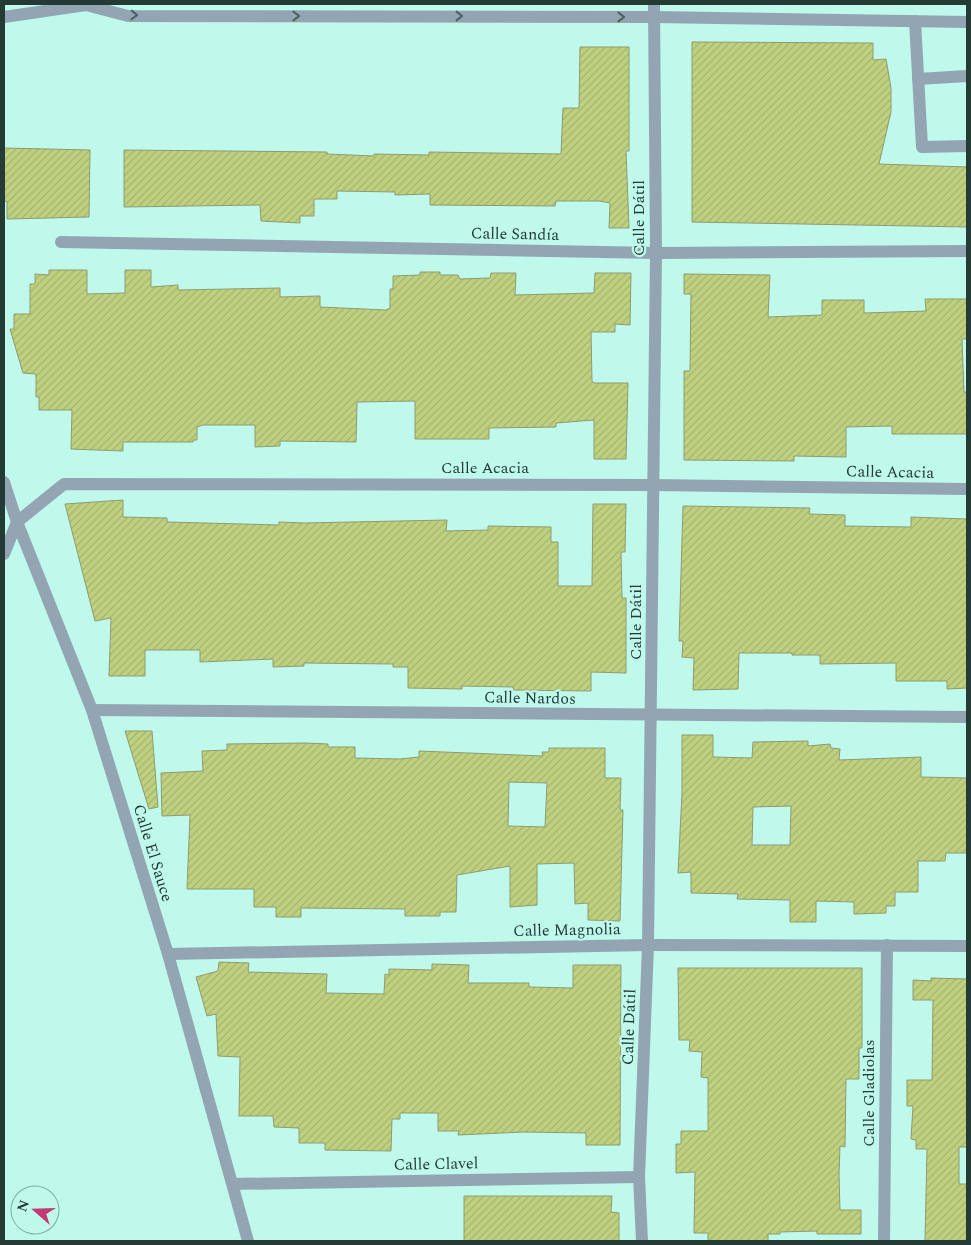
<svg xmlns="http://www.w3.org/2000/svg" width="971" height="1245" font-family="Spectral,serif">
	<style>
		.building { fill: url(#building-hatch); stroke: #909a70; fill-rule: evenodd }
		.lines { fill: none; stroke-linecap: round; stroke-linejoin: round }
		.service { stroke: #93a5b2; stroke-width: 12 }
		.minor { stroke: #93a5b2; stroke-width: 12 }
		.tertiary { stroke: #93a5b2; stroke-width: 12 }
		.oneway { stroke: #4a5f61 }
		.labels { text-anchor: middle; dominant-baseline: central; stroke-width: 4.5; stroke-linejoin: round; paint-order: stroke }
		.street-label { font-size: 16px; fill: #233a35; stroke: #bff9eb }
	</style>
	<defs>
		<pattern id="building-hatch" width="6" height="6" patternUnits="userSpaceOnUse" patternTransform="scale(1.25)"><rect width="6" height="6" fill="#bfd17f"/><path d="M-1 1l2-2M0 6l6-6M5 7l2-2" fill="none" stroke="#a4b46e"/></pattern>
	</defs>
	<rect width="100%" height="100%" fill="#bff9eb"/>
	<g class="building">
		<path d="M 692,42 L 873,43 L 873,60 L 886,59 L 891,88 L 891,112 L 879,164 L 967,167 L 967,227 L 692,222 Z"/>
		<path d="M 580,47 L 629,47 L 629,151 L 626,151 L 629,228 L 609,228 L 610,203 L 599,201 L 556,201 L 555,206 L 430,205 L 430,194 L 395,195 L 395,192 L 337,191 L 337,199 L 314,199 L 314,216 L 300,216 L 300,223 L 261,221 L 260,205 L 124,207 L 124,150 L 327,152 L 327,154 L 374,156 L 374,154 L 429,155 L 429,152 L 561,154 L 563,108 L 579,108 Z"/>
		<path d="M 4,148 L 90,150 L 89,217 L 7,219 L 7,201 L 4,202 Z"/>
		<path d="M 49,270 L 87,270 L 87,294 L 125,293 L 125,270 L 151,270 L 151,287 L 178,285 L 178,290 L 280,288 L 280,297 L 320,296 L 320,307 L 386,310 L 390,308 L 390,289 L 393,289 L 393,276 L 420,275 L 420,272 L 440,272 L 440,275 L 458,275 L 460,279 L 490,278 L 491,273 L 516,273 L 515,295 L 594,293 L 595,273 L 631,273 L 630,325 L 615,324 L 615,332 L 591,332 L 592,381 L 594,383 L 628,383 L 626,459 L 594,459 L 594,420 L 556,423 L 556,427 L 489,428 L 489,439 L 415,439 L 415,401 L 357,402 L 356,442 L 280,441 L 280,446 L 255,447 L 255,425 L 203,425 L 197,427 L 197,440 L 193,440 L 193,442 L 123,442 L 123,451 L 71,449 L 72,410 L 39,410 L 39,397 L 36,397 L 36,374 L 23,373 L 10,329 L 14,329 L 14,314 L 30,314 L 30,284 L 35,284 L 35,274 L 49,275 Z"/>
		<path d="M 684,274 L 770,275 L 768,317 L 822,315 L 822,300 L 864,300 L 864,313 L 926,311 L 925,299 L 967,299 L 967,339 L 962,339 L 964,392 L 967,392 L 967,434 L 892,434 L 892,426 L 846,427 L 846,457 L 794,456 L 794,461 L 684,460 L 684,371 L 690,371 L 691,294 L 684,294 Z"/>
		<path d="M 123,500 L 123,517 L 167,518 L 167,522 L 279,525 L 279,522 L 304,523 L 447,520 L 446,531 L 488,530 L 488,526 L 551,527 L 551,542 L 558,542 L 558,586 L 592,586 L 593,504 L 626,504 L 625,552 L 621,552 L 622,598 L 626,598 L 626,673 L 591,672 L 591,691 L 513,690 L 513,687 L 462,686 L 462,689 L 408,688 L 408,667 L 393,667 L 393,664 L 304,663 L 304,666 L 273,667 L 273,659 L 200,662 L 200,650 L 145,650 L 145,676 L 109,676 L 111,618 L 95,621 L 65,504 Z"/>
		<path d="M 683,506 L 810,508 L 809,514 L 845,515 L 845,526 L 911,527 L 911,517 L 967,519 L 967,688 L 947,689 L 947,681 L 896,681 L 896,663 L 820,664 L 820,655 L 792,655 L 792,653 L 739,653 L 738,689 L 693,690 L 694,658 L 682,657 L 683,641 L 679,641 Z"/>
		<path d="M 125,731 L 152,731 L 158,807 L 149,809 Z"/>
		<path d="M 682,735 L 713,735 L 713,757 L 752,758 L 753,742 L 808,741 L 808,746 L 830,744 L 831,748 L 840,749 L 839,760 L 921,757 L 921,777 L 967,778 L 967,853 L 946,853 L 945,861 L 918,861 L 918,892 L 895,892 L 895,906 L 886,906 L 886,913 L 854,914 L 854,902 L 816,901 L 816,922 L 790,922 L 790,900 L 737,899 L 738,894 L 691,893 L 691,872 L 678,873 L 682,793 ZM 791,806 L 790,845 L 752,845 L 753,807 Z"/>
		<path d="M 305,743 L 328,744 L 328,747 L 355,747 L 355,758 L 400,759 L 419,757 L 419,751 L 543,756 L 542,752 L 549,752 L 549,748 L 605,748 L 605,778 L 621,778 L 620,810 L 623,810 L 620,921 L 588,920 L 588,903 L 575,904 L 574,863 L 537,864 L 537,905 L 510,907 L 510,866 L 457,875 L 456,912 L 440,912 L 440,916 L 405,916 L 405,909 L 301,908 L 301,917 L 276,917 L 276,907 L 254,907 L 254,889 L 187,889 L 190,815 L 162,816 L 161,773 L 203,771 L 202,751 L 227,750 L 227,744 ZM 509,782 L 547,783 L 545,827 L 508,826 Z"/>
		<path d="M 219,962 L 249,963 L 248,972 L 327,974 L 326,993 L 384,994 L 385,974 L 389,975 L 389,969 L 432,970 L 432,964 L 469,965 L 468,983 L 529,983 L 529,987 L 573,988 L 573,965 L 621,965 L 620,1145 L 586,1145 L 586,1133 L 524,1132 L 458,1135 L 459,1131 L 438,1131 L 438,1113 L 400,1113 L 400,1119 L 392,1119 L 391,1151 L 325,1150 L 325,1143 L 299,1143 L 299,1128 L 274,1127 L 273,1116 L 239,1116 L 240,1057 L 218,1056 L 216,1014 L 207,1016 L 196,977 L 218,971 Z"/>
		<path d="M 678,968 L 862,968 L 862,1048 L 859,1048 L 859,1079 L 846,1079 L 845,1147 L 840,1146 L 839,1175 L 840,1210 L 861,1210 L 861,1234 L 817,1234 L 817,1231 L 780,1232 L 780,1234 L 768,1234 L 768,1241 L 708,1241 L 708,1233 L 694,1233 L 695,1172 L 676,1173 L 676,1144 L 681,1144 L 681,1131 L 708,1131 L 708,1078 L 701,1077 L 702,1052 L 689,1051 L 690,1040 L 679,1040 Z"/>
		<path d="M 931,978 L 967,979 L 967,1147 L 959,1147 L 959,1184 L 967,1184 L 967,1241 L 925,1241 L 927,1149 L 916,1149 L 916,1140 L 911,1139 L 913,1106 L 907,1106 L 907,1080 L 932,1080 L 933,1000 L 913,1000 L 913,980 L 931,981 Z"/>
		<path d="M 464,1196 L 612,1196 L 611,1212 L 619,1213 L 619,1241 L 464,1241 Z"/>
	</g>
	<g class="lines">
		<g class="service">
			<path d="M 915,21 L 922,147 L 967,146"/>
			<path d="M 918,79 L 967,76"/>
		</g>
		<g class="minor">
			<path d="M 61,242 L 656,253 L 967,251"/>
			<path d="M 4,554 L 17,522 L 64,484 L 653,485 L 967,489"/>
			<path d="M 92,710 L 967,717"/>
			<path d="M 168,954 L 648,945 L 967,946"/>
			<path d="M 233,1184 L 639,1177"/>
			<path d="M 642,1241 L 639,1177 L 648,945 L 656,253 L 654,4"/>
			<path d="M 884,1241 L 887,945"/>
		</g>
		<g class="tertiary">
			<path d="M 4,17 L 86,5 L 128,16 L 655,17 L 967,22"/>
			<path d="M 4,482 L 17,522 L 92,710 L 168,954 L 248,1241"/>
		</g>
	</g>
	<defs><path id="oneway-chevron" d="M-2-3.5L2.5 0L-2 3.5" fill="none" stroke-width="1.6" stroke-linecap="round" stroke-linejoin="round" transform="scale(1.25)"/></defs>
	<g class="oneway">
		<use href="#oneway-chevron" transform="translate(134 15) rotate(2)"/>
		<use href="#oneway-chevron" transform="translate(296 16)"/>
		<use href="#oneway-chevron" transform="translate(459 16)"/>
		<use href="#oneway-chevron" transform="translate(621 17)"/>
	</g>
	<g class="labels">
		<g class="street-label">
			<text transform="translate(639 218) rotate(-90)">Calle Dátil</text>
			<text transform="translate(515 234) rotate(1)">Calle Sandía</text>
			<text x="485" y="468">Calle Acacia</text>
			<text transform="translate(890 472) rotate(1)">Calle Acacia</text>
			<text transform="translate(636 622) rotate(-90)">Calle Dátil</text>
			<text transform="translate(530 698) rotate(1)">Calle Nardos</text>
			<text transform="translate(153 853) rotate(73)">Calle El Sauce</text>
			<text transform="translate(567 930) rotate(-1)">Calle Magnolia</text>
			<text transform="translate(629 1027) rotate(-88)">Calle Dátil</text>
			<text transform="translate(869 1093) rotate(-90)">Calle Gladiolas</text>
			<text transform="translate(436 1164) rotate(-1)">Calle Clavel</text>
		</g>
	</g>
	<rect width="971" height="1245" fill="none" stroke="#233a35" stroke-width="10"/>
	<g transform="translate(35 1210) rotate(290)"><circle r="24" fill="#bff9eb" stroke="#81ada2"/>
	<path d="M0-4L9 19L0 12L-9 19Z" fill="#c23973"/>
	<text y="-8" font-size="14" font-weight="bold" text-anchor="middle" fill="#233a35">N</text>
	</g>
</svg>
